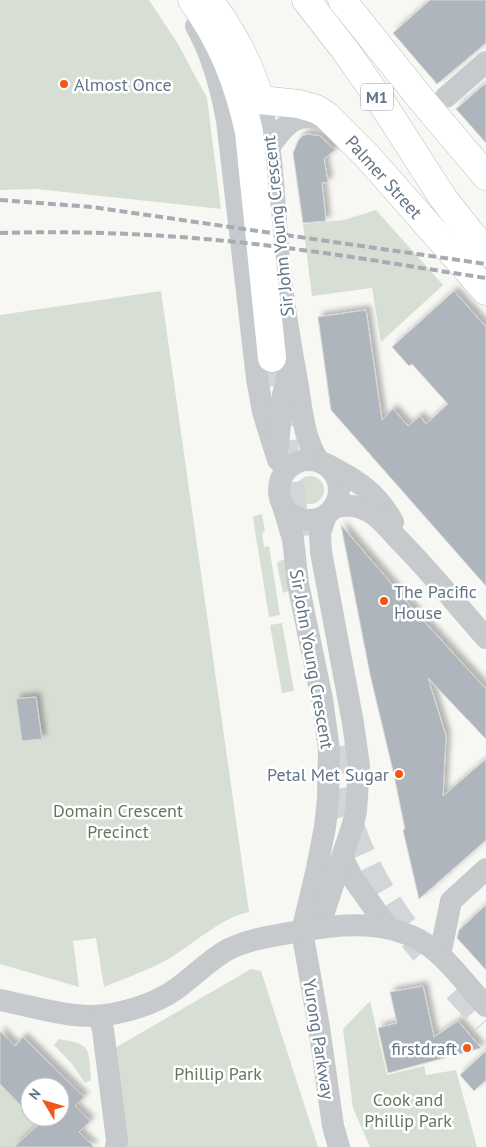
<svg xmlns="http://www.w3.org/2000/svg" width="486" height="1147" font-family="'PT Sans',sans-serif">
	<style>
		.green { fill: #d7dfd4 }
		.building { fill: #aeb5bc; stroke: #d8d8d6; filter: url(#shadow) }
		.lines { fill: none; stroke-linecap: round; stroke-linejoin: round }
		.highway-tunnel { stroke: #d2d6d8; stroke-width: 28; stroke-dasharray: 28 14; stroke-linecap: butt }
		.major-casing { stroke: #b9bdc1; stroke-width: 29 }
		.highway-casing { stroke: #b8bcbf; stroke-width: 29 }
		.minor { stroke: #c6cacd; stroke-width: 22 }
		.major { stroke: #fff; stroke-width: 28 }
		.highway { stroke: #fff; stroke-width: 28 }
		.rail { stroke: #a6acb2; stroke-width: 4; stroke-dasharray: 8 4; stroke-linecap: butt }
		.poi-dot { fill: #f15719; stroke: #fff; stroke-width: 2 }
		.labels { text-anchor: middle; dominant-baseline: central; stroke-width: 5; stroke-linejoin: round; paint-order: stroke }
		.shield { fill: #fff; stroke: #929eab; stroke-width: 1 }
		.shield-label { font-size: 16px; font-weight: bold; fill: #637587 }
		.poi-label { font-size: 18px; fill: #637587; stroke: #fff; text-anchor: start }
		.street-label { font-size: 18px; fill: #637587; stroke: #fff }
		.park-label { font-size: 18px; fill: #63785f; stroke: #fff }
	</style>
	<defs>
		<filter id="shadow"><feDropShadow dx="4.5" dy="-4.5" stdDeviation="2.5" flood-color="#0004"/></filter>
	</defs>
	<rect width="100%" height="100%" fill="#f7f7f3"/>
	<g class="green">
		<path d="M 0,0 L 149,0 L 178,44 L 207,98 L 221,209 L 37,189 L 0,190 Z"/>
		<path d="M 376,210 L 443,285 L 381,342 L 372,288 L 312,296 L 303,224 L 344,220 Z"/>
		<path d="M 161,291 L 249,912 C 221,917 190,947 165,961 C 145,971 124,979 104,987 L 96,938 L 73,941 L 79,987 L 0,964 L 0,315 Z"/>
		<circle cx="310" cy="490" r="14"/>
		<path d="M 262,514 L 265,532 L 262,533 L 264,547 L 269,546 L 280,615 L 269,617 L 253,518 L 255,516 Z"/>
		<path d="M 288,559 L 288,591 L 283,593 L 277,564 L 279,561 Z"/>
		<path d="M 282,623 L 294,691 L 282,693 L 270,625 Z"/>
		<path d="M 251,969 L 261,971 L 318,1147 L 126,1147 L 115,1048 Z"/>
		<path d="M 370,1001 L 387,1075 L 424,1066 L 426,1075 L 456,1070 L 477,1147 L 370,1147 L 353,1108 L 343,1029 Z"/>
		<path d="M 59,1039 C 93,1044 88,1049 91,1080 L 85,1083 L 72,1064 L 54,1045 Z"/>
		<path d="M 0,1084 L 39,1124 L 14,1147 L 0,1147 Z"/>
	</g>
	<g class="building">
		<path d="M 430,0 L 486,0 L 486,43 L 437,84 L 393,33 Z"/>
		<path d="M 486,83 L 486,143 L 456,109 Z"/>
		<path d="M 308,134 L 320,136 L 335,150 L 324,159 L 328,182 L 322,183 L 326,221 L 303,223 L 293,153 L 298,141 L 302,136 Z"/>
		<path d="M 454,291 L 486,327 L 486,586 L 331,410 L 318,317 L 366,310 L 382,420 L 393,409 L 408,426 L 420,416 L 426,424 L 448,404 L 412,364 L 409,366 L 392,347 Z"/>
		<path d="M 341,525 L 420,617 L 486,689 L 486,739 L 428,678 L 446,736 L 443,796 L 486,759 L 486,840 L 419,899 L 403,830 L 405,829 L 394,775 L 370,674 Z"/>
		<path d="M 36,697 L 42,739 L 22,741 L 16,699 Z"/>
		<path d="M 486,905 L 486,970 L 457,938 L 459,930 Z"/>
		<path d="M 423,986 L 434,1037 L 458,1021 L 481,1048 L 388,1073 L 378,1028 L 397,1023 L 390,992 Z"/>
		<path d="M 0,1031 L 15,1046 L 23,1037 L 84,1097 L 75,1106 L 90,1121 L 79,1132 L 94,1147 L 14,1147 L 39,1124 L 32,1117 L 60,1117 L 60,1087 L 30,1087 L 30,1115 L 0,1084 Z"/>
		<path d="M 486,1051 L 486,1080 L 474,1091 L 460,1075 Z"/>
	</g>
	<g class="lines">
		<g class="highway-tunnel">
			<path d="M 272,358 L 297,537"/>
			<path d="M 333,747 C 336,767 338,788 344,807 C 360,860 387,910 424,951"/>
			<path d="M 457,989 L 486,1021"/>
		</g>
		<defs>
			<path id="major" d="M 209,0 C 231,30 250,64 260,100 L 299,104 L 316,109 L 326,115 L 368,157 L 486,291"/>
			<g id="highway">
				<path d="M 192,0 C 222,41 238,82 249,132 L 272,358"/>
				<path d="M 306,0 L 345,50 L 382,103 L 443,198 L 486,253"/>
				<path d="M 342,0 L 421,99 L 486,176"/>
			</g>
		</defs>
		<use href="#major" class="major-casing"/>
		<use href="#highway" class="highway-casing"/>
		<g class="minor">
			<path d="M 196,26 C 212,54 221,88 227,120 L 257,378 L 263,412 L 278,460"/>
			<path d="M 446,97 L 486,62"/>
			<path d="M 260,100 C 274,153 274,207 279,261 C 283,302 290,342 297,381 C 302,408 303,439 319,461"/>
			<path d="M 270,146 C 286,123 298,109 327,122"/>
			<path d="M 278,446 L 282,400 L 290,364"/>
			<circle cx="309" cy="490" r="30"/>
			<path d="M 326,464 C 357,480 377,492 393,522"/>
			<path d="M 283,506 L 293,539 L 298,584 L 322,699 L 329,750 L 328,799 L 325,827 L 316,873 L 302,931 L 319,1027 L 333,1126 L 339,1147"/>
			<path d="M 333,508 C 346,504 358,505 370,512 C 381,519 390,530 398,539 C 429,570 457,605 486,638"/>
			<path d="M 343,859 L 352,877 L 388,928"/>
			<path d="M 319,927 L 353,824 L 356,811 L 359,766 L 353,723 L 321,552 L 320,533 L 326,515"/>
			<path d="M 440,955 L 451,901 L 486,869"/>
			<path d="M 0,1000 C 37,1007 74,1021 112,1014 C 133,1010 158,1002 176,989 C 193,977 208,961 227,950 C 250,938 275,936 300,931 C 348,922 401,919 440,955 C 457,971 471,990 486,1006"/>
			<path d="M 99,1016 L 103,1030 L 117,1140 L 116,1147"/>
		</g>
		<use href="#major" class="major"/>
		<use href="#highway" class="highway"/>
		<g class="rail">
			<path d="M 0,200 L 92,207 L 486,264"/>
			<path d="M 0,233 C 101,230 202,236 302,250 C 364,258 425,269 486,278"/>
		</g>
	</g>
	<g class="poi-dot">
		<circle cx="64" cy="84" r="5"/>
		<circle cx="384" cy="601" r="5"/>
		<circle cx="399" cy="774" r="5"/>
		<circle cx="467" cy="1048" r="5"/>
	</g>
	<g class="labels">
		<rect class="shield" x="361" y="83.5" width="32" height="27" rx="4"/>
		<g class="shield-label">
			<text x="377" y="97">M1</text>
		</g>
		<g class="poi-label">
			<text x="74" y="84">Almost Once</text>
			<text x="394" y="591">The Pacific<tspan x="394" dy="21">House</tspan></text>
			<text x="389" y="774" text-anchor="end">Petal Met Sugar</text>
			<text x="457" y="1048" text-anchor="end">firstdraft</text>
		</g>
		<g class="street-label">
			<text transform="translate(384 177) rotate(48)">Palmer Street</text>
			<text transform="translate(278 226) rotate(-96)">Sir John Young Crescent</text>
			<text transform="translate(312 659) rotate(80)">Sir John Young Crescent</text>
			<text transform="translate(319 1039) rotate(81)">Yurong Parkway</text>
		</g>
		<g class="park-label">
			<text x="118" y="810">Domain Crescent<tspan x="118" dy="21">Precinct</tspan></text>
			<text x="218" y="1073">Phillip Park</text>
			<text x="408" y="1099">Cook and<tspan x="408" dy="21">Phillip Park</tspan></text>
		</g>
	</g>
	<g transform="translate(45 1102) rotate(308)"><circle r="24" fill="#ffffff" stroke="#c1c8cf"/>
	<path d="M0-4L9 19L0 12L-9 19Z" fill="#f15719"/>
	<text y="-8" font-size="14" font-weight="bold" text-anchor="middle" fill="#637587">N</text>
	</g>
</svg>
